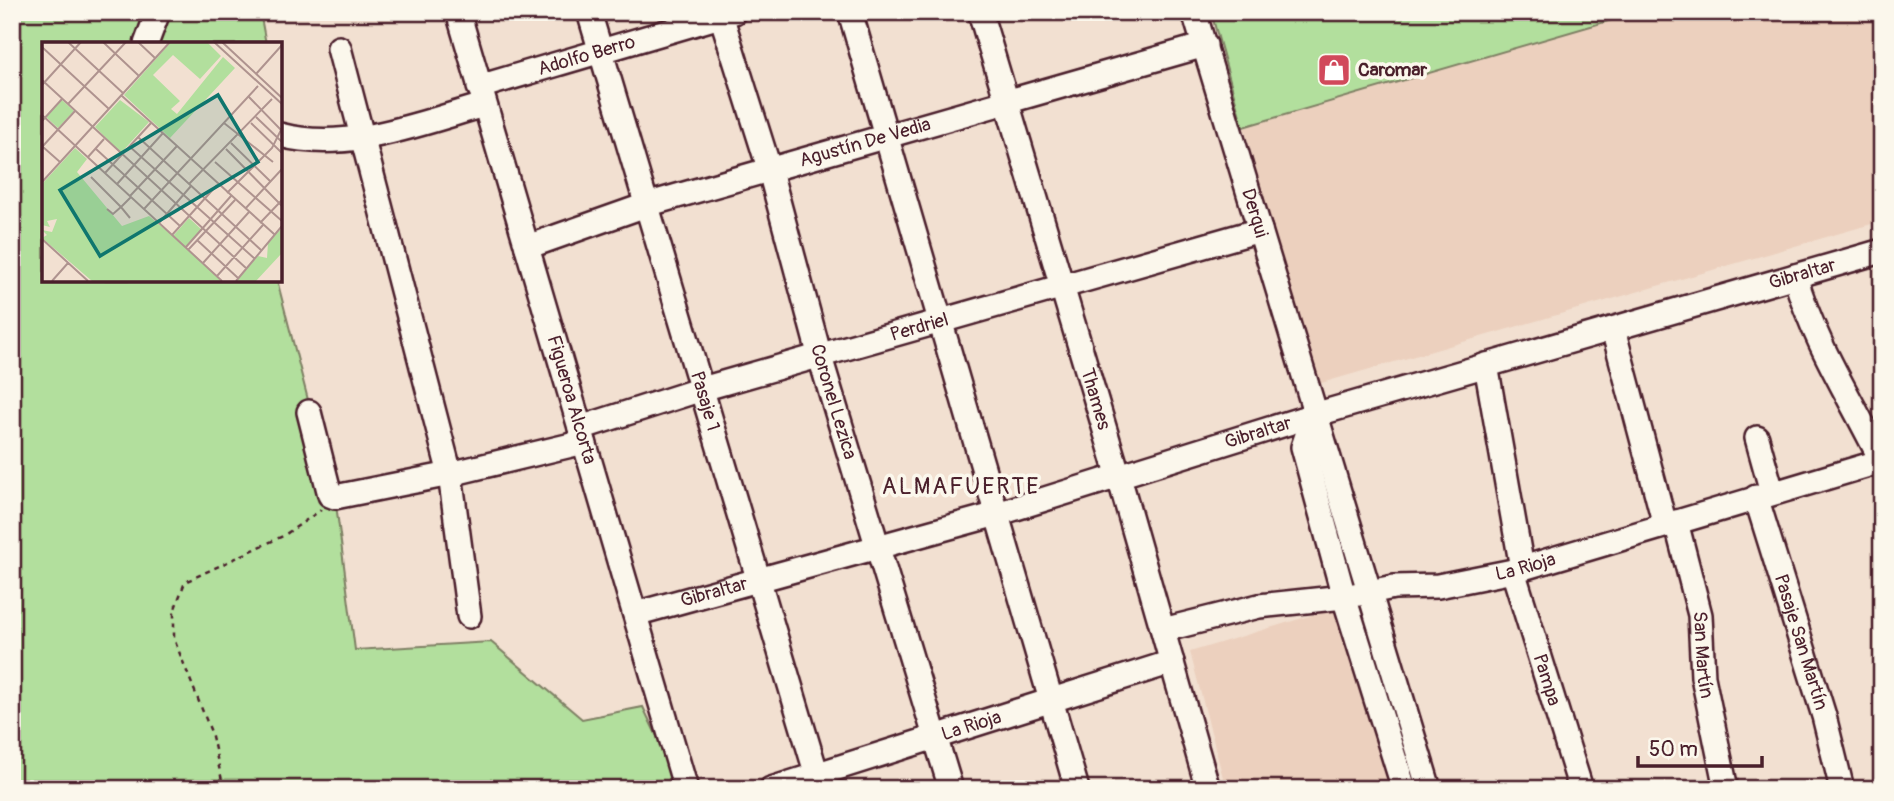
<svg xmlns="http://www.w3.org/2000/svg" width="1894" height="801" font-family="Pangolin,sans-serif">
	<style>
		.built { fill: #ecd0be }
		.green { fill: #b2df9d; stroke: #7e7f64; stroke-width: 2 }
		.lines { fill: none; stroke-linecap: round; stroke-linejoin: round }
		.minor-casing { stroke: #4a1f2b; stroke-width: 28 }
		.path { stroke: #4a1f2b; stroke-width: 2.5; stroke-dasharray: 5 5; stroke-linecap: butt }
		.minor { stroke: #fbf7ec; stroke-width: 23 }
		.labels { text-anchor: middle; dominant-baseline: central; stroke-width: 7; stroke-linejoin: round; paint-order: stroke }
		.street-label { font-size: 19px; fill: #4a1f2b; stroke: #fbf7ec }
		.poi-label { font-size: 19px; font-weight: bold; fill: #4a1f2b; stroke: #fbf7ec; text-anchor: start }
		.quarter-label { font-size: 23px; letter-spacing: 2px; fill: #4a1f2b; stroke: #fbf7ec }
		.inset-road { fill: none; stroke: #af938f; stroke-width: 2 }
		.view { fill: #0f766e; fill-opacity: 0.15; stroke: #0f766e; stroke-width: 3.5 }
		.inset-edge { fill: none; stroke: #4a1f2b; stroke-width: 3.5 }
	</style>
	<rect width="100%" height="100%" fill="#f2e0d1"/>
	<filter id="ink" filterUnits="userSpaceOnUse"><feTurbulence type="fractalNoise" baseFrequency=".0143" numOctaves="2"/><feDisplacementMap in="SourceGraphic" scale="14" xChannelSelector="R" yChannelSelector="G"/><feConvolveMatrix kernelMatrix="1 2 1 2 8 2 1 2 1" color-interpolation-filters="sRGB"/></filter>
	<g filter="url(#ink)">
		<g class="built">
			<path d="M 1211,12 L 1882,12 L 1882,221 L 1318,384 Z"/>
			<path d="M 1339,607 L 1390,788 L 1226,789 L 1190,652 Z"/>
		</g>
		<g class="green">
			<path d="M 12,12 L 260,12 L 266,44 L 44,44 L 44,280 L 277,280 L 337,512 L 355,650 L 491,642 L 582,719 L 643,707 L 682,789 L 12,789 Z"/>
			<path d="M 1211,12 L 1639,12 L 1243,127 Z"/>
		</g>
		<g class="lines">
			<defs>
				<g id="minor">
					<path id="s1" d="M 458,12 L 686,789"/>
					<path id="s2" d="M 589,12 L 821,789"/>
					<path id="s3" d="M 720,12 L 770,171 L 820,357 L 951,789"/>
					<path d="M 850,12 L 1077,789"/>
					<path id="s4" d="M 980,12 L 1119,477 L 1208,789"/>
					<path id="s5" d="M 1194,12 L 1429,789"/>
					<path d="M 146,44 L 158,12"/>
					<path d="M 339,48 L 450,474 L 584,442"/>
					<path id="s6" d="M 479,87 L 734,12"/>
					<path d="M 280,135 C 347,153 420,123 484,105"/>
					<path id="s7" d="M 527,247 L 646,205 L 1205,45"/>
					<path d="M 1795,276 C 1814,343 1852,400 1882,462"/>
					<path d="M 1613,329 L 1665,525"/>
					<path d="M 1486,365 L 1522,568"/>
					<path d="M 309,412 L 330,495 L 335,497 L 450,474 L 469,616"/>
					<path d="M 1314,415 L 1303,447 L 1344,597 L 1404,789"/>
					<path id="s8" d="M 580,428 L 702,389 L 1260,230"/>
					<path d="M 1757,438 L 1772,492"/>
					<path id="s9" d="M 1756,497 L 1824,716 L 1842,789"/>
					<path id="s10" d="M 1676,522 L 1700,615 L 1703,677 L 1726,789"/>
					<path id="s11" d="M 1513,571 L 1581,789"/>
					<path id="s12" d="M 635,614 L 997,514 L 1314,415 L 1882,251"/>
					<path id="s13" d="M 1163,630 L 1259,606 L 1344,597 L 1394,587 L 1438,586 L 1513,571 L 1882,461"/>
					<path id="s14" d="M 771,789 L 1172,662"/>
				</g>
			</defs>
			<use href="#minor" class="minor-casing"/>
			<path class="path" d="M 224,789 L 211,732 L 174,639 L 174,611 L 185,582 L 283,536 L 321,510"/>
			<use href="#minor" class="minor"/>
		</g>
	</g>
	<defs>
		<symbol id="shop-square" viewBox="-11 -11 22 22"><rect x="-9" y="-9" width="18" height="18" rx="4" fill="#d1495b" stroke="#fbf7ec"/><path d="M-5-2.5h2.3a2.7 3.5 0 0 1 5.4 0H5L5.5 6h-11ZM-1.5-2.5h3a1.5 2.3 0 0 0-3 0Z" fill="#fff"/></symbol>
	</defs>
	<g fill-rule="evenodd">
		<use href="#shop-square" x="1315" y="51" width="38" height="38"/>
	</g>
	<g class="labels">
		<g class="street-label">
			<text stroke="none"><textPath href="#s6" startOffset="112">Adolfo Berro</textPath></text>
			<text stroke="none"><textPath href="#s7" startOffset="354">Agustín De Vedia</textPath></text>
			<text stroke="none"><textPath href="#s5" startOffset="210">Derqui</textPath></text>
			<text stroke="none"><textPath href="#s12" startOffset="1216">Gibraltar</textPath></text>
			<text stroke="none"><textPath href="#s8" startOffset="354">Perdriel</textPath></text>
			<text stroke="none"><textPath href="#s2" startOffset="406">Pasaje 1</textPath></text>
			<text stroke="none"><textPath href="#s4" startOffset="404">Thames</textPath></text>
			<text stroke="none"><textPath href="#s1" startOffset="404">Figueroa Alcorta</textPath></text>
			<text stroke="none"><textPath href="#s3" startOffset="406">Coronel Lezica</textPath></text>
			<text stroke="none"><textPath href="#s12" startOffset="649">Gibraltar</textPath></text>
			<text stroke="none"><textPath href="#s13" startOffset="369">La Rioja</textPath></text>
			<text stroke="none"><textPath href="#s12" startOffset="82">Gibraltar</textPath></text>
			<text stroke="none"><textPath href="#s9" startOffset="152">Pasaje San Martín</textPath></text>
			<text stroke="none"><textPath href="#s10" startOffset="136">San Martín</textPath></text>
			<text stroke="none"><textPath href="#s11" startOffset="114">Pampa</textPath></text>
			<text stroke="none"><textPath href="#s14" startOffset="210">La Rioja</textPath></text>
		</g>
		<g class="poi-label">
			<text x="1358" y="70">Caromar</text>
		</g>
		<g class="quarter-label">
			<text x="961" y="486">ALMAFUERTE</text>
		</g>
	</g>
	<g transform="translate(42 42)">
		<rect width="240" height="240" fill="#f2e0d1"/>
		<path d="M 129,0 L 165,0 L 179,14 L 158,37 L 131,13 L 111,33 L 138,59 L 129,67 L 135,72 L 181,15 L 193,26 L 128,96 L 82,53 ZM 20,58 L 32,69 L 16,86 L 4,75 ZM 78,58 L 107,80 L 79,111 L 53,85 ZM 33,106 L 45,117 L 35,130 L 80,184 L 107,174 L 131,194 L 147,176 L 160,188 L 144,205 L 180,239 L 50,239 L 0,196 L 5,193 L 0,188 L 10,190 L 15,177 L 5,179 L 8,185 L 0,183 L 0,142 ZM 240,186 L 240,211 L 214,239 L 194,239 L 216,214 L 225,216 L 226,201 Z" fill="#b2df9d"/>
		<path class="inset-road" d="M 26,0 L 82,52M 61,0 L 97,34M 96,0 L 113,16M 172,0 L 240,62M 180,0 L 240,56M 0,5 L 67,67M 214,32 L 240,3M 0,38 L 205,227M 0,43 L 39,0M 80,54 L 232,192M 206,54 L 240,89M 26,62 L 84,0M 0,73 L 180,239M 214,75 L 240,100M 0,79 L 20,57M 182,81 L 231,120M 209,81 L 240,111M 96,95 L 219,208M 189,101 L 228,139M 87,104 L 213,217M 0,105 L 33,69M 1,105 L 18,120M 54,107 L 138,184M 184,107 L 240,164M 46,115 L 62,97M 173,120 L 240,179M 63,131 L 109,81M 49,135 L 79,165 L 89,155M 0,140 L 128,0M 75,142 L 121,91M 147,142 L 230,57M 185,151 L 230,106 L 240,86M 88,154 L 135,104M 65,167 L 71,172 L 79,165 L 88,176M 102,167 L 216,44M 203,167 L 240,127M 117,181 L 149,144M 218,181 L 240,158M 130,193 L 175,143M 0,197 L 46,239M 155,198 L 196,236M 144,205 L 189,154M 146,208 L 193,158M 161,221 L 207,170M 175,234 L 221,183M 10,239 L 26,221M 194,239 L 240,184"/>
		<path class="view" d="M 176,53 L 216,120 L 58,214 L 18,148 Z"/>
		<rect width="240" height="240" class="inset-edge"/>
	</g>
	<rect width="1894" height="801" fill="none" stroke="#fbf7ec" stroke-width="42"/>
	<rect x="21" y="21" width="1852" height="759" fill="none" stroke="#4a1f2b" stroke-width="2.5" filter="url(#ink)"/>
	<path d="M1638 756v10h124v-10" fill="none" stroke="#4a1f2b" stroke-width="3.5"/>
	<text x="1649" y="756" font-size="21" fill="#4a1f2b" stroke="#fbf7ec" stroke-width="5" paint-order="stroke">50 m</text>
</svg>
